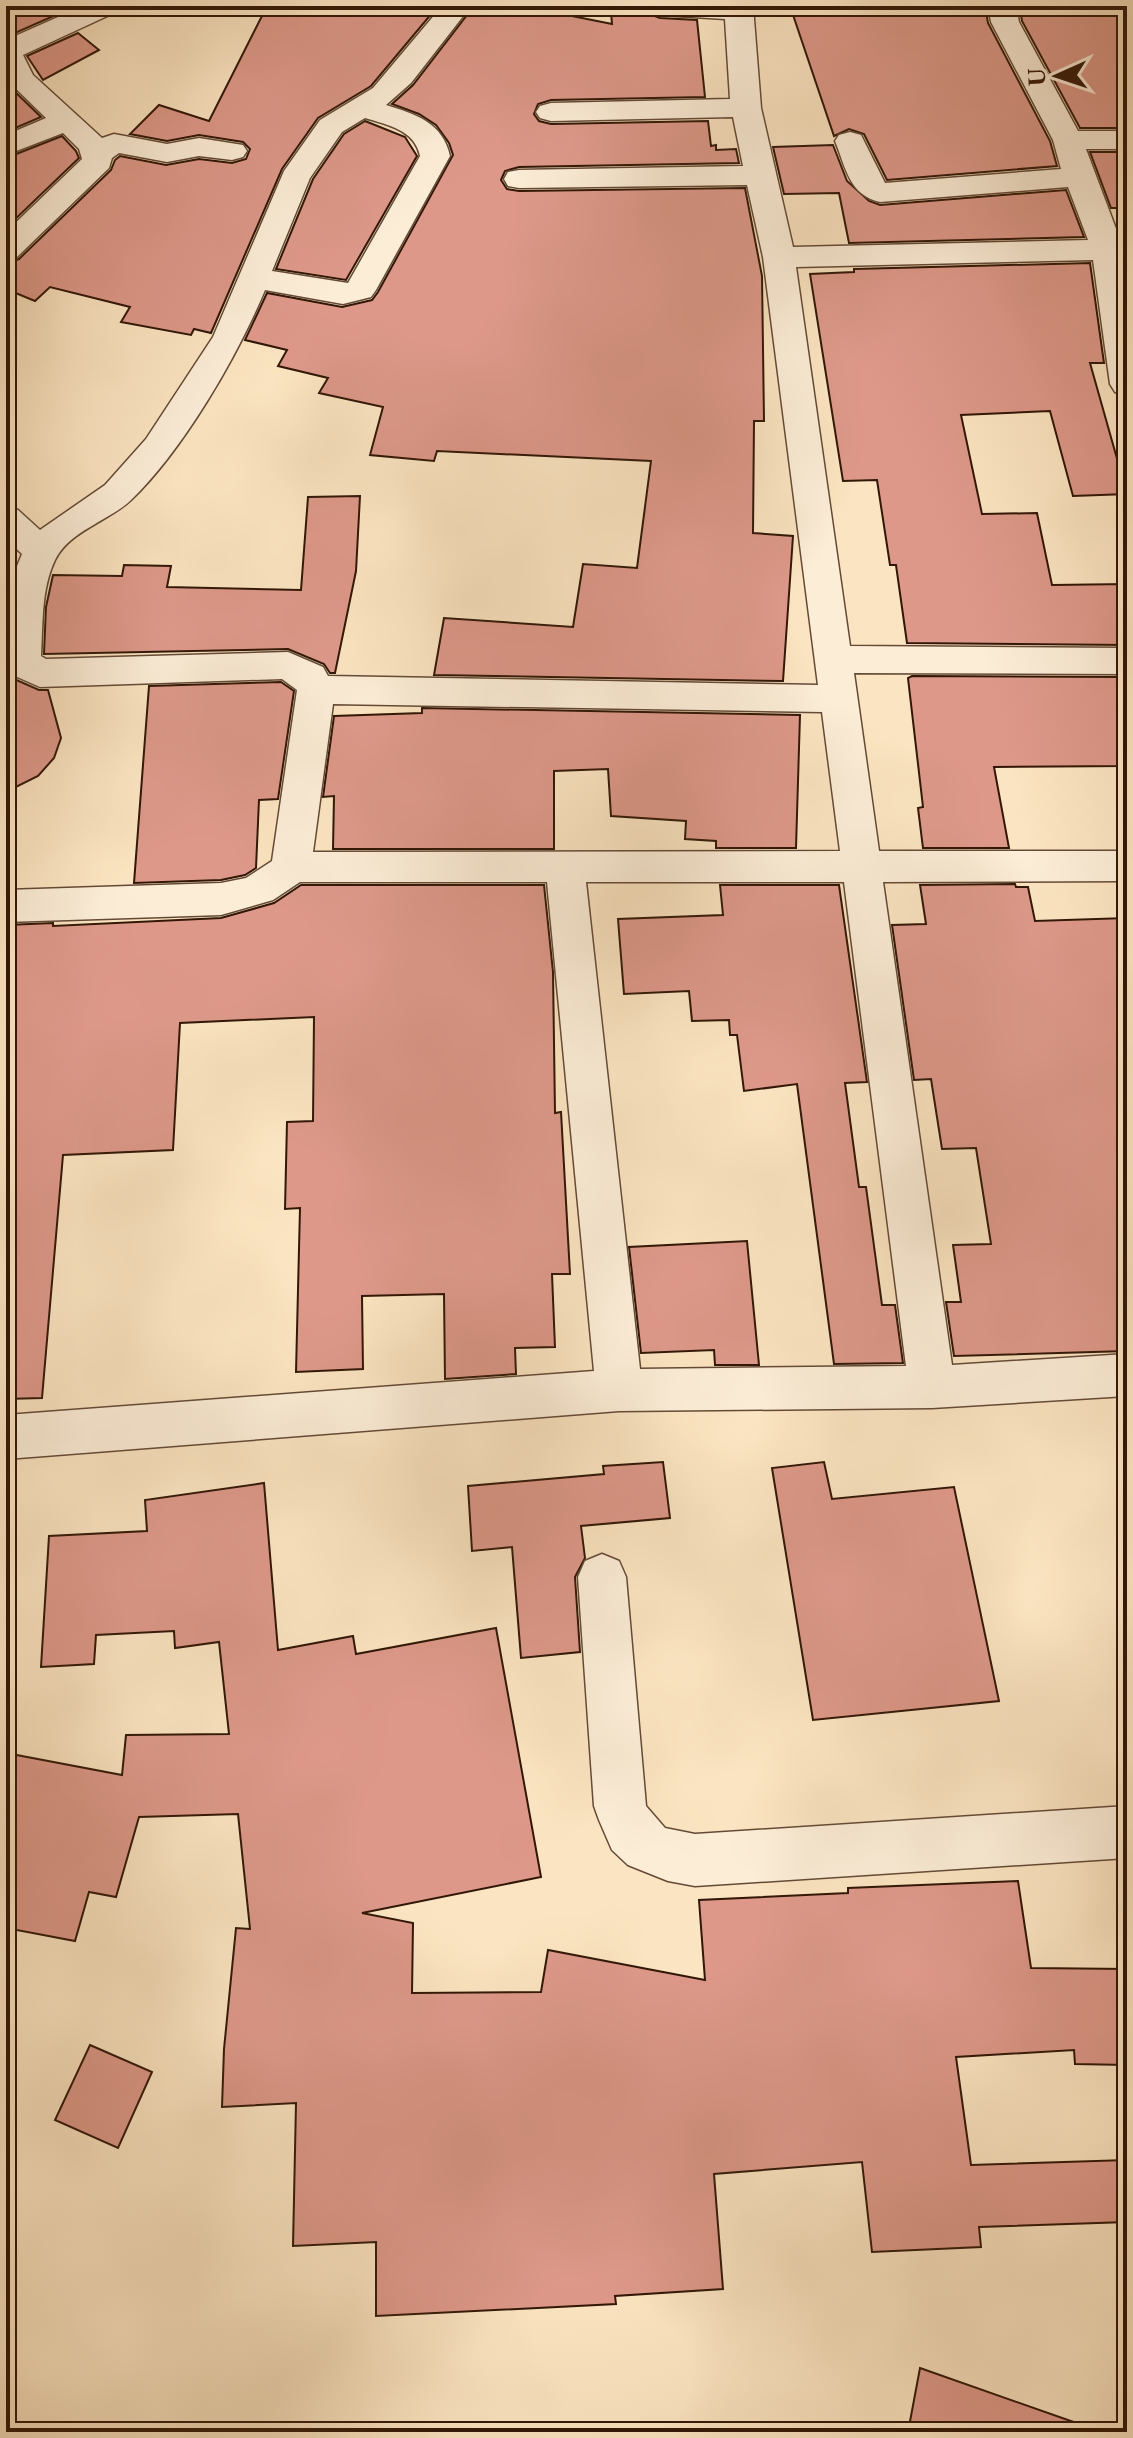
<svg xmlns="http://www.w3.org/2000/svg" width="1133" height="2438" font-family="'Libre Caslon Text',serif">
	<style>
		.building { fill: #dd9889; stroke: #321707; stroke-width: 2 }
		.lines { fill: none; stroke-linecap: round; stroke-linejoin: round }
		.minor-casing { stroke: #644a36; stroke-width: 3 }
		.minor { fill: #fcedd7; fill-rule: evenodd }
	</style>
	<rect width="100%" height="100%" fill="#fbe4c1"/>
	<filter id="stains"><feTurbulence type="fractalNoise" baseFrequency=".0025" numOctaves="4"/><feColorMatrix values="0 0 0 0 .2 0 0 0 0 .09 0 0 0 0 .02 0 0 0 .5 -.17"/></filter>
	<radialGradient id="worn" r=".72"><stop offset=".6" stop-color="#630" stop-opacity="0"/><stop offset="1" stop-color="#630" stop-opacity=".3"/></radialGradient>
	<g class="building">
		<path d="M 6,6 L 46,6 L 56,15 L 6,37 Z"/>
		<path d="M 267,6 L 438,6 L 371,86 L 318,118 L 282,169 L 211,333 L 194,329 L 191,335 L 121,322 L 130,307 L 50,287 L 35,301 L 6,289 L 6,263 L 19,259 L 111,170 L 115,160 L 120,156 L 166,165 L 199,159 L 232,163 L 246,159 L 250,149 L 243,142 L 199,135 L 167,141 L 130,134 L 159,105 L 209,121 Z"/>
		<path d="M 474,6 L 507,6 L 501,16 L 557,13 L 612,24 L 611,12 L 647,13 L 660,18 L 697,20 L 705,97 L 551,100 L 538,104 L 534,114 L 539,121 L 551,124 L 708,121 L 711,146 L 716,145 L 716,150 L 736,149 L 739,163 L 519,167 L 505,171 L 501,180 L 507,189 L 519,191 L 745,188 L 762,276 L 764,421 L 754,421 L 753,533 L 793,536 L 783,681 L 434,675 L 444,618 L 573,627 L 583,564 L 637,568 L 651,461 L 437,451 L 434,461 L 370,455 L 383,407 L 319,393 L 328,378 L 278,366 L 287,350 L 245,340 L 267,293 L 342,307 L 372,300 L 378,292 L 453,155 L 449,143 L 436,125 L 419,114 L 392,104 L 413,85 Z"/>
		<path d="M 790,6 L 985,6 L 988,23 L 1050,141 L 1057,166 L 887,180 L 864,134 L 849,129 L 834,136 Z"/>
		<path d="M 1107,7 L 1109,13 L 1127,14 L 1127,128 L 1080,128 L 1022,21 L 1020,9 Z"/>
		<path d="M 78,33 L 99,50 L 43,80 L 27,56 Z"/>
		<path d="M 6,83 L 41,117 L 6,132 Z"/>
		<path d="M 365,121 L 405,137 L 417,156 L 346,280 L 276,269 L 313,179 L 344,134 Z"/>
		<path d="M 62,136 L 76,151 L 79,158 L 6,228 L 6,158 Z"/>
		<path d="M 833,145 L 847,181 L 869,201 L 880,205 L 1066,190 L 1084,237 L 849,243 L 839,193 L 784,194 L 773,147 Z"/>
		<path d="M 1090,152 L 1127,152 L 1127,208 L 1111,208 Z"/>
		<path d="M 1090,263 L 1104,363 L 1090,363 L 1127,494 L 1073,496 L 1050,411 L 961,415 L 982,514 L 1037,513 L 1052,585 L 1127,584 L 1127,645 L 907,643 L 896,565 L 890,565 L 877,480 L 843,481 L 810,274 L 854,272 L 854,269 Z"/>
		<path d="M 360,496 L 356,571 L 335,673 L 330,673 L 324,664 L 288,649 L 44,654 L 46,607 L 53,575 L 122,576 L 124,565 L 171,566 L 167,587 L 301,590 L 308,497 Z"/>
		<path d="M 6,665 L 14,679 L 39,690 L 48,690 L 61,738 L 54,758 L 38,776 L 6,792 Z"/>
		<path d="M 912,676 L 1127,677 L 1127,766 L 994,767 L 1009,848 L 923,848 L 918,808 L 923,807 L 908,678 Z"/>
		<path d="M 281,682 L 294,691 L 278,799 L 259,800 L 256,868 L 245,875 L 221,880 L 134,883 L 149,686 Z"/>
		<path d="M 422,708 L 800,715 L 796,848 L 716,848 L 716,841 L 685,839 L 686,821 L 611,816 L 608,769 L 554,771 L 554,849 L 333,849 L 334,796 L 323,797 L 334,716 L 422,713 Z"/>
		<path d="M 1015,884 L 1016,887 L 1028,887 L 1035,921 L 1127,918 L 1127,1351 L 954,1356 L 946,1302 L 961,1302 L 953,1245 L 991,1244 L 976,1148 L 942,1149 L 931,1079 L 914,1080 L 892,925 L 926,924 L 920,885 Z"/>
		<path d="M 301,885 L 544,885 L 553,972 L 555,1113 L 561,1112 L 570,1274 L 552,1274 L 555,1347 L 515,1348 L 516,1374 L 445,1379 L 444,1294 L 362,1296 L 363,1369 L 296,1372 L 300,1208 L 285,1209 L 287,1122 L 313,1121 L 314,1017 L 180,1023 L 173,1150 L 63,1155 L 42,1398 L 6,1399 L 6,925 L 53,923 L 53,926 L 221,918 L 274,903 Z"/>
		<path d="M 720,885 L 839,885 L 867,1082 L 845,1083 L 859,1187 L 866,1187 L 882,1305 L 895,1305 L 903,1363 L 834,1364 L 797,1084 L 744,1091 L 737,1035 L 730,1035 L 729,1020 L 692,1021 L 689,991 L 624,994 L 618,919 L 723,915 Z"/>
		<path d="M 747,1241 L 759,1365 L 715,1365 L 714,1350 L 641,1353 L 629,1247 Z"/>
		<path d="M 663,1462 L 670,1518 L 581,1526 L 585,1558 L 575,1577 L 580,1652 L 521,1658 L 512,1547 L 472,1551 L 468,1486 L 604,1474 L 603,1466 Z"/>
		<path d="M 824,1462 L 832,1499 L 954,1487 L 999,1701 L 813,1720 L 772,1468 Z"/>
		<path d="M 264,1483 L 278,1650 L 353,1636 L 356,1654 L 496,1628 L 541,1877 L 362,1913 L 413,1923 L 412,1993 L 541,1992 L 548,1950 L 705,1980 L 699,1900 L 848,1893 L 848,1888 L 1018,1881 L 1031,1968 L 1127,1969 L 1127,2065 L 1075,2064 L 1074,2050 L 956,2057 L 971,2165 L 1127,2160 L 1127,2222 L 979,2227 L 981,2247 L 872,2252 L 862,2162 L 714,2174 L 723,2289 L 615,2296 L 616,2304 L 376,2316 L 376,2242 L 293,2246 L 296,2103 L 222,2107 L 224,2049 L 236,1928 L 250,1929 L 238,1814 L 139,1817 L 116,1897 L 89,1892 L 75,1941 L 6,1928 L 6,1753 L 122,1775 L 126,1735 L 229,1734 L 219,1642 L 175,1648 L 174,1631 L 96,1635 L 94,1664 L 41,1667 L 49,1536 L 147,1531 L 145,1500 Z"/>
		<path d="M 90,2045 L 152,2072 L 118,2148 L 55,2120 Z"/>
		<path d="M 920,2368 L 1085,2426 L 1084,2432 L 908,2432 Z"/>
	</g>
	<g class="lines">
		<defs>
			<g id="minor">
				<path d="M 83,6 L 120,6 L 116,12 L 23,55 L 33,75 L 102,138 L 114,134 L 167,144 L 199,138 L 243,145 L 247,151 L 243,157 L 232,160 L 199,156 L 167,162 L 119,153 L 112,158 L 109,168 L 17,257 L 6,260 L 6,232 L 82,159 L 79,149 L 63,133 L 6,155 L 6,135 L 46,118 L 6,79 L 6,40 Z"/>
				<path d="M 442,6 L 471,6 L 411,83 L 386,105 C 416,114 443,123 450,156 L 376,290 L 371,297 L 343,304 L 265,290 C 237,357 183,450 131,500 C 109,521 69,531 55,560 C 41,589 43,624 41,656 L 46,659 L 288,652 L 323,667 L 328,676 L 818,685 L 763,257 L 747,185 L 519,188 L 508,186 L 504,179 L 508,172 L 519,170 L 743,166 L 733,117 L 551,121 L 540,118 L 536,112 L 540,106 L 551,103 L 730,99 L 725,19 L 660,15 L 650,12 L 646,6 L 753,6 L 761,108 L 793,247 L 1088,240 L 1068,187 L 880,202 C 849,195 846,168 835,141 L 839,135 L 850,132 L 861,135 L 885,183 L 1061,169 L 1053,140 L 991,22 L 988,6 L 1016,6 L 1019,22 L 1078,131 L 1127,131 L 1127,149 L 1086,149 L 1124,250 L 1127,271 L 1127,395 L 1115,392 L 1110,384 L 1093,260 L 796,267 L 850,646 L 1127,648 L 1127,674 L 854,673 L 879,851 L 1127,851 L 1127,881 L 883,882 L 952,1365 L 1127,1354 L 1127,1396 L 932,1408 L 619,1411 L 6,1459 L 6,1415 L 594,1371 L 547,882 L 300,882 L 273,900 L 221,915 L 6,922 L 6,890 L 221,883 L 246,878 L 272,861 L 297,690 L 282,679 L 40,687 L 15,676 L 6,659 L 10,583 L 22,554 L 6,539 L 6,507 L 18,510 L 40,530 L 105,485 L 146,439 L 213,337 L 284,171 L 320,120 L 373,88 ZM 365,118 C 388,125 415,130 420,156 L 348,283 L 272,271 L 310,178 L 342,132 ZM 333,704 L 822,712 L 840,851 L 313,852 ZM 586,882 L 844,882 L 906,1366 L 640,1369 Z"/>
				<path d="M 602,1554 L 619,1561 L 626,1577 L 646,1806 L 665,1828 L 695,1834 L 1127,1806 L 1127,1858 L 695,1886 L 668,1881 L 628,1865 L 612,1850 L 599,1820 L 594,1806 L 578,1577 L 585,1561 Z"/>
			</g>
		</defs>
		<use href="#minor" class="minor-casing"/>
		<use href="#minor" class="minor"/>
	</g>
	<rect width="1133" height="2438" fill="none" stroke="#fbe4c1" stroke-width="32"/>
	<rect x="8" y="8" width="1117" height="2422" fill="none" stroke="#321707" stroke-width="4"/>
	<rect x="16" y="16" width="1101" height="2406" fill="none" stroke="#321707" stroke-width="2"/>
	<g transform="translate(1057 76) rotate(267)" stroke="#fcedd7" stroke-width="6" paint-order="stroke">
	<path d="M0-6L14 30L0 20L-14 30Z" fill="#321707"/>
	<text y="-12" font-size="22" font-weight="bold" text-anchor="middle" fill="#321707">U</text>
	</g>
	<rect width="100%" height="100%" filter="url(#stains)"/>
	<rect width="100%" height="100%" fill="url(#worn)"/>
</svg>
